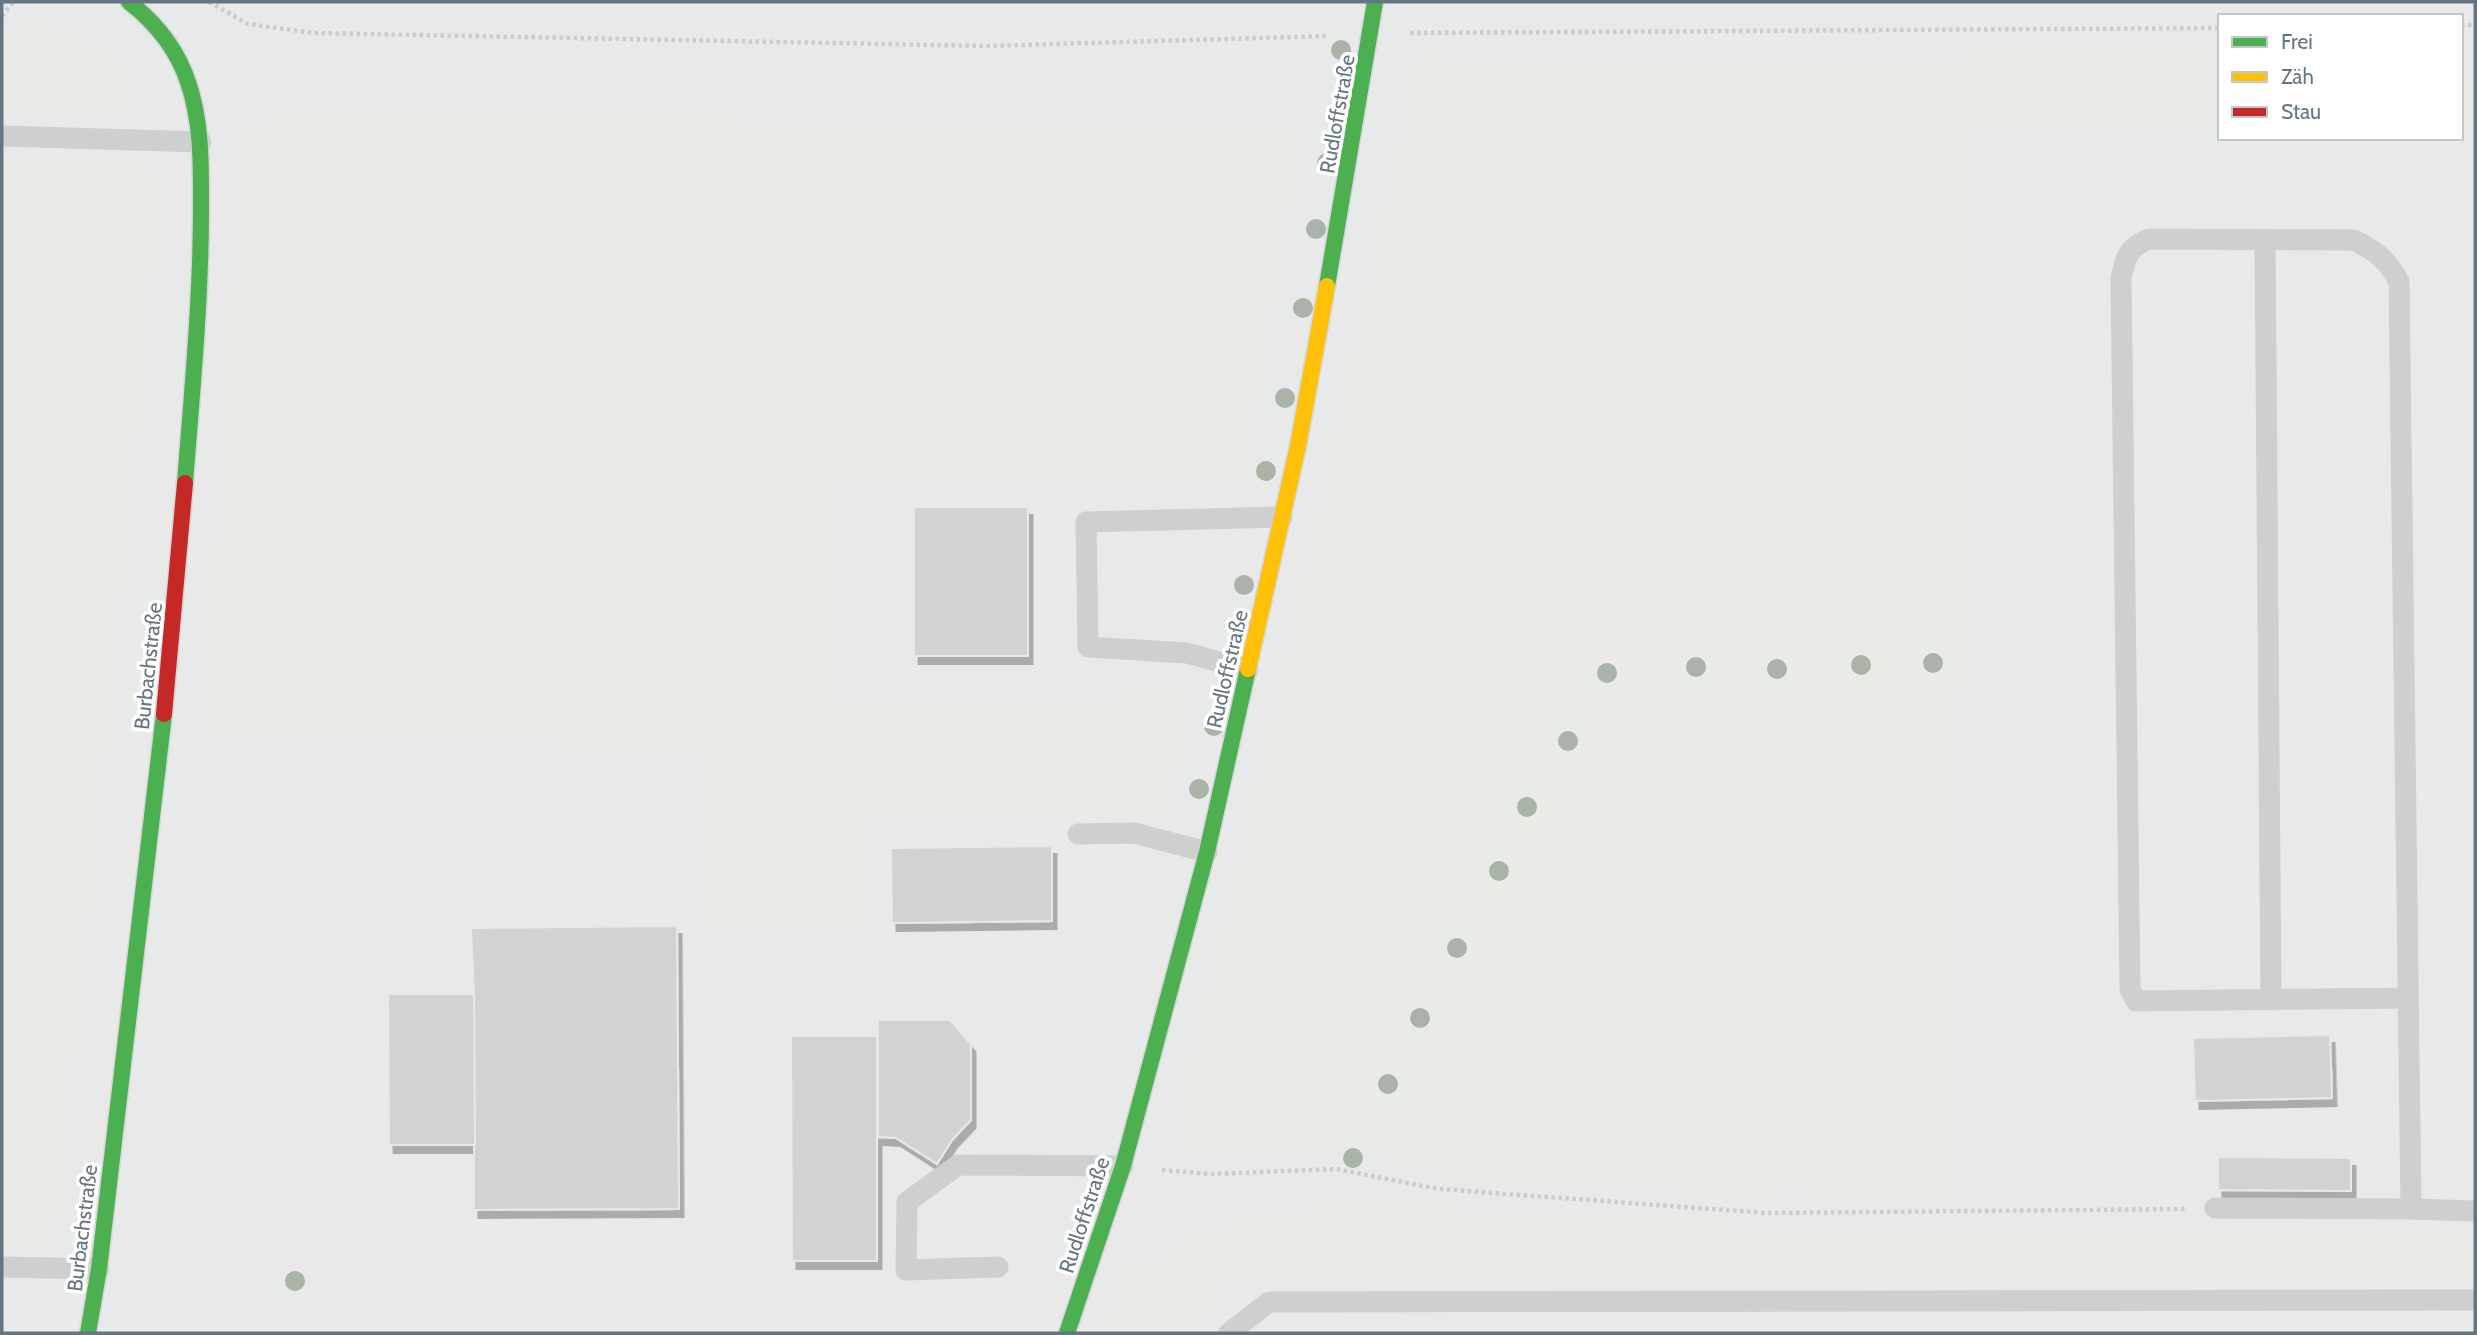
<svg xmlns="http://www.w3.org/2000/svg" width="2477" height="1335" font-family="Cabin,sans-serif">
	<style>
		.built { fill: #e8e9e9; fill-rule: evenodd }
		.green { fill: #e8ebe6 }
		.building { fill: #d0d2d3; stroke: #e8e8e8; stroke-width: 2; filter: url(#shadow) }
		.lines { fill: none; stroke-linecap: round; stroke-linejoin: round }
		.fast-casing { stroke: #d5d6d7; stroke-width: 19 }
		.slow-casing { stroke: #d5d6d7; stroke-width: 19 }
		.jam-casing { stroke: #d5d6d7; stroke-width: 19 }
		.path { stroke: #cbcccd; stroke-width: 4.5; stroke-dasharray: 3.5 3.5; stroke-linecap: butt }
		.lane { stroke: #cecfd0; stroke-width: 21 }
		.fast { stroke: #4caf50; stroke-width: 16 }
		.slow { stroke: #ffc107; stroke-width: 16 }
		.jam { stroke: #c62828; stroke-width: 16 }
		.tree { fill: #a9b3a7 }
		.labels { text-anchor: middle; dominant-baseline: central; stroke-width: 7; stroke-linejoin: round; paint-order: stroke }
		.street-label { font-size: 21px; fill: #657683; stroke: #fff }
	</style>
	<defs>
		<filter id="shadow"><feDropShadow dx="4.5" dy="8" stdDeviation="0" flood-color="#0004"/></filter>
	</defs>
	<rect width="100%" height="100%" fill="#f9f9f9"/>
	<path class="built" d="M 2,2 L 2475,2 L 2475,1333 L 2,1333 ZM 2220,16 L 2461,16 L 2461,138 L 2220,138 Z"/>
	<g class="green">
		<path d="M 19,15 L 80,33 L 120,63 L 138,97 L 129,113 L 2,110 L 2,36 L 8,34 Z"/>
		<path d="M 2220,45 L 2220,122 L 1966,124 L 1959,976 L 1951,1200 L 1843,1202 L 1796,1191 L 1743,1197 L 1548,1187 L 1436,1177 L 1354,1148 L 1188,1149 L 1178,1114 L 1283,667 L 1418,52 L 1595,69 Z"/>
		<rect x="2461" y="66" width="14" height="54"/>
		<path d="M 356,110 L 1304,131 L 1243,480 L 837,480 L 835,700 L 1193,693 L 1168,815 L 869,816 L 863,929 L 707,929 L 704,747 L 202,741 L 241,123 Z"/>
		<path d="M 2,160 L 127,162 L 163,180 L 55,1243 L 2,1241 Z"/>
		<path d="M 1411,1204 L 1751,1224 L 2475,1230 L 2475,1274 L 1210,1279 L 1209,1333 L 1106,1333 L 1130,1257 L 1167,1260 L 1191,1234 L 1297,1207 Z"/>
	</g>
	<g class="building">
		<rect x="914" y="507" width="114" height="149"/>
		<path d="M 1052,846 L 1052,921 L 892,923 L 891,848 Z"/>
		<path d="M 677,926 L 679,1209 L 474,1210 L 474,994 L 471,928 Z"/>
		<path d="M 388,994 L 474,994 L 475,1145 L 389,1145 Z"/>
		<path d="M 878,1020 L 950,1020 L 971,1044 L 971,1120 L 952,1140 L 937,1164 L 896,1138 L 878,1137 Z"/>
		<path d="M 2330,1035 L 2332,1098 L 2195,1101 L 2193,1038 Z"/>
		<path d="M 791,1036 L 877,1036 L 877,1261 L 792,1261 Z"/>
		<path d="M 2218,1157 L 2351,1158 L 2351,1191 L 2218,1190 Z"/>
	</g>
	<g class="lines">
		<defs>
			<g id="fast">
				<path d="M 129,2 C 156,23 177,49 188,82 C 202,123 201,165 201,208 C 201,300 192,392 185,483"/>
				<path d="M 1327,286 L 1375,2"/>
				<path d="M 88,1333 L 99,1269 L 164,714"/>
				<path d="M 1067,1333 L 1123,1166 L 1207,852 L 1248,669"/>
			</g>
			<path id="slow" d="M 1248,669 L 1298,446 L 1327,286"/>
			<path id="jam" d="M 164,714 L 185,483"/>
		</defs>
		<use href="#fast" class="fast-casing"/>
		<use href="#slow" class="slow-casing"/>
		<use href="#jam" class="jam-casing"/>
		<g class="path">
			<path d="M 209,2 L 248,24 L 314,33 L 988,46 L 1328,36"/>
			<path d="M 2,16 L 13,2"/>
			<path d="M 2461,25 L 2475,25"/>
			<path d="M 1410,33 L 2220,28"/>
			<path d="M 1162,1170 L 1210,1174 L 1336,1169 L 1439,1189 L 1766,1213 L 2186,1209"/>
		</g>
		<g class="lane">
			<path d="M 2,136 L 201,142"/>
			<path d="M 2265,240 L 2271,1000"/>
			<path d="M 1248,670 L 1187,653 L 1088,647 L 1086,522 L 1282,517"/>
			<path d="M 1078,834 L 1134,833 L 1207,852"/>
			<path d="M 2408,998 L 2136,1001 L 2130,989 L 2121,278 C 2126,257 2127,248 2149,239 L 2354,240 C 2376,251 2388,260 2399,282 L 2411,1209"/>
			<path d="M 2215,1208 L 2411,1209 L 2475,1211"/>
			<path d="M 2,1267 L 99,1269"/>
			<path d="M 998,1267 L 906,1270 L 907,1202 L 958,1165 L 1123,1166"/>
			<path d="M 1229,1333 L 1269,1302 L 2475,1300"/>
		</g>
		<use href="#fast" class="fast"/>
		<use href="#slow" class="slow"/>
		<use href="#jam" class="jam"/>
	</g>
	<g class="tree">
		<circle cx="1341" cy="50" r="10"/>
		<circle cx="1327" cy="163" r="10"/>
		<circle cx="1316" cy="229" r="10"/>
		<circle cx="1303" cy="308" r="10"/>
		<circle cx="1285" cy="398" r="10"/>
		<circle cx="1266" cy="471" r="10"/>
		<circle cx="1244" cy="585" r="10"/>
		<circle cx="1933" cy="663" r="10"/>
		<circle cx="1861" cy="665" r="10"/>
		<circle cx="1696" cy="667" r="10"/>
		<circle cx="1777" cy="669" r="10"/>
		<circle cx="1607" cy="673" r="10"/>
		<circle cx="1214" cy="726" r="10"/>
		<circle cx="1568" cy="741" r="10"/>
		<circle cx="1199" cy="789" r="10"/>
		<circle cx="1527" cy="807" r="10"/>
		<circle cx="1499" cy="871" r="10"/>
		<circle cx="1457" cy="948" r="10"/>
		<circle cx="1420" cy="1018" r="10"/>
		<circle cx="1388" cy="1084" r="10"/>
		<circle cx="1353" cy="1158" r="10"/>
		<circle cx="295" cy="1281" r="10"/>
	</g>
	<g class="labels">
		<g class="street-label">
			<text transform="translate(1337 114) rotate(-80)">Rudloffstraße</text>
			<text transform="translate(148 666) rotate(-84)">Burbachstraße</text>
			<text transform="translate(1227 669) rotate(-77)">Rudloffstraße</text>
			<text transform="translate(1084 1215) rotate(-72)">Rudloffstraße</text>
			<text transform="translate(82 1228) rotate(-83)">Burbachstraße</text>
		</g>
	</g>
	<rect width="2477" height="1335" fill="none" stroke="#657683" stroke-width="7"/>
	<rect x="2218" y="14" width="245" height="126" fill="#ffffff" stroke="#c1c8cd" stroke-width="2"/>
	<rect x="2232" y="37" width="35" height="10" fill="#4caf50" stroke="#c1c8cd" stroke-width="2"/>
	<text x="2281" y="49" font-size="21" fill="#657683">Frei</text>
	<rect x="2232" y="72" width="35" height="10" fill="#ffc107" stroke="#c1c8cd" stroke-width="2"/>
	<text x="2281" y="84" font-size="21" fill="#657683">Zäh</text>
	<rect x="2232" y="107" width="35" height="10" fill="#c62828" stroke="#c1c8cd" stroke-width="2"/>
	<text x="2281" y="119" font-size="21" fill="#657683">Stau</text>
</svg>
